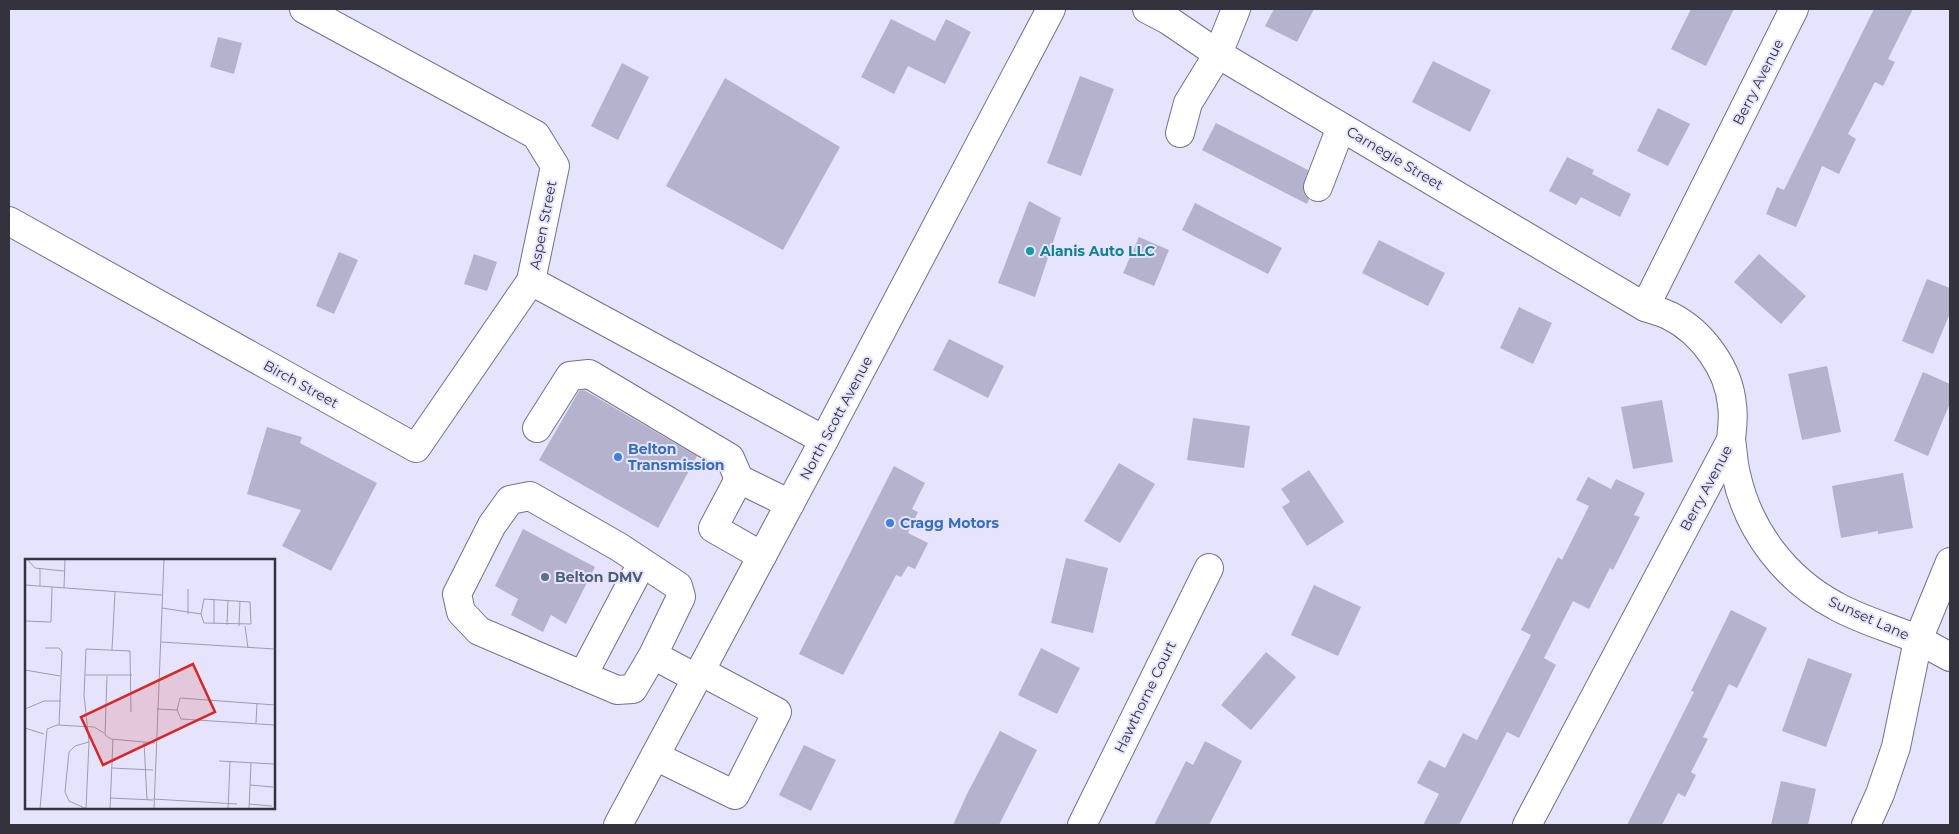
<svg xmlns="http://www.w3.org/2000/svg" width="1959" height="834" font-family="Montserrat,sans-serif">
	<style>
		.building { fill: #b5b2ce }
		.lines { fill: none; stroke-linecap: round; stroke-linejoin: round }
		.minor-casing { stroke: #74718b; stroke-width: 30 }
		.major-casing { stroke: #74718b; stroke-width: 30 }
		.minor { stroke: #fff; stroke-width: 28 }
		.major { stroke: #fff; stroke-width: 28 }
		.culture-dot { fill: #0f9aa8; stroke: #e6e4fc; stroke-width: 2 }
		.shop-dot { fill: #3f7fe0; stroke: #e6e4fc; stroke-width: 2 }
		.service-dot { fill: #5c6f8a; stroke: #e6e4fc; stroke-width: 2 }
		.labels { text-anchor: middle; dominant-baseline: central; stroke-width: 4; stroke-linejoin: round; paint-order: stroke }
		.street-label { font-size: 14px; fill: #33323d; stroke: #e6e4fc }
		.culture-label { font-size: 14px; font-weight: bold; fill: #0d838f; stroke: #e6e4fc; text-anchor: start }
		.shop-label { font-size: 14px; font-weight: bold; fill: #366cbe; stroke: #e6e4fc; text-anchor: start }
		.service-label { font-size: 14px; font-weight: bold; fill: #4e5e75; stroke: #e6e4fc; text-anchor: start }
		.inset-road { fill: none; stroke: #9e9db0; stroke-width: 1 }
		.view { fill: #d62828; fill-opacity: 0.15; stroke: #d62828; stroke-width: 2.5 }
		.inset-edge { fill: none; stroke: #33323d; stroke-width: 2.5 }
	</style>
	<rect width="100%" height="100%" fill="#e6e4fc"/>
	<g class="building">
		<path d="M 1274,9 L 1314,9 L 1297,42 L 1265,26 Z"/>
		<path d="M 1691,9 L 1734,9 L 1706,66 L 1671,49 Z"/>
		<path d="M 1874,9 L 1913,9 L 1888,59 L 1895,62 L 1883,86 L 1875,82 L 1848,134 L 1856,139 L 1839,174 L 1822,166 L 1796,227 L 1766,214 L 1777,187 L 1784,190 Z"/>
		<path d="M 891,19 L 935,41 L 946,19 L 971,32 L 945,84 L 908,66 L 894,94 L 861,77 Z"/>
		<path d="M 218,37 L 242,43 L 234,74 L 210,67 Z"/>
		<path d="M 1433,61 L 1491,90 L 1470,132 L 1412,102 Z"/>
		<path d="M 622,63 L 649,77 L 618,140 L 591,126 Z"/>
		<path d="M 1080,76 L 1114,89 L 1081,176 L 1047,163 Z"/>
		<path d="M 725,78 L 840,147 L 783,250 L 666,186 Z"/>
		<path d="M 1658,108 L 1690,124 L 1668,166 L 1637,151 Z"/>
		<path d="M 1216,123 L 1308,170 L 1303,189 L 1306,196 L 1309,199 L 1307,204 L 1202,150 Z"/>
		<path d="M 1567,157 L 1594,170 L 1592,174 L 1631,194 L 1620,217 L 1581,197 L 1576,205 L 1549,191 Z"/>
		<path d="M 1029,201 L 1061,218 L 1035,297 L 998,283 Z"/>
		<path d="M 1195,203 L 1282,248 L 1268,274 L 1182,230 Z"/>
		<path d="M 1139,237 L 1169,250 L 1154,286 L 1123,273 Z"/>
		<path d="M 1379,240 L 1445,273 L 1428,306 L 1362,273 Z"/>
		<path d="M 339,252 L 358,260 L 334,314 L 316,306 Z"/>
		<path d="M 474,254 L 497,262 L 487,291 L 464,284 Z"/>
		<path d="M 1759,254 L 1806,296 L 1781,324 L 1734,282 Z"/>
		<path d="M 1927,279 L 1950,288 L 1950,313 L 1933,354 L 1902,341 Z"/>
		<path d="M 1519,307 L 1552,323 L 1533,364 L 1500,348 Z"/>
		<path d="M 949,339 L 1004,366 L 988,398 L 933,370 Z"/>
		<path d="M 1827,366 L 1841,432 L 1802,440 L 1788,374 Z"/>
		<path d="M 1923,372 L 1950,384 L 1950,403 L 1928,456 L 1894,441 Z"/>
		<path d="M 584,390 L 697,456 L 658,528 L 539,460 L 579,391 Z"/>
		<path d="M 1662,400 L 1673,462 L 1633,469 L 1621,407 Z"/>
		<path d="M 1193,418 L 1250,426 L 1244,468 L 1187,460 Z"/>
		<path d="M 267,427 L 302,437 L 300,443 L 377,483 L 331,571 L 282,546 L 301,510 L 247,494 Z"/>
		<path d="M 1119,463 L 1155,484 L 1120,543 L 1084,521 Z"/>
		<path d="M 894,466 L 925,483 L 912,509 L 918,512 L 908,533 L 928,543 L 915,569 L 908,566 L 901,577 L 896,575 L 843,675 L 799,654 Z"/>
		<path d="M 1309,470 L 1344,522 L 1307,546 L 1282,507 L 1290,502 L 1281,489 Z"/>
		<path d="M 1903,473 L 1913,528 L 1878,534 L 1878,531 L 1841,538 L 1832,486 Z"/>
		<path d="M 1588,477 L 1611,489 L 1616,479 L 1645,493 L 1634,515 L 1640,517 L 1613,570 L 1610,568 L 1589,609 L 1573,601 L 1544,658 L 1556,665 L 1519,738 L 1507,732 L 1459,825 L 1423,825 L 1439,794 L 1417,783 L 1429,760 L 1445,768 L 1463,733 L 1477,740 L 1531,635 L 1521,630 L 1558,557 L 1562,560 L 1589,506 L 1576,500 Z"/>
		<path d="M 523,529 L 595,567 L 566,624 L 551,615 L 543,632 L 511,615 L 518,599 L 495,586 Z"/>
		<path d="M 1066,558 L 1108,568 L 1093,633 L 1051,623 Z"/>
		<path d="M 1314,585 L 1361,607 L 1338,656 L 1291,635 Z"/>
		<path d="M 1731,610 L 1767,628 L 1737,688 L 1729,684 L 1703,737 L 1708,739 L 1691,772 L 1696,775 L 1685,797 L 1678,793 L 1662,825 L 1627,825 L 1694,692 L 1691,691 Z"/>
		<path d="M 1041,648 L 1080,668 L 1057,714 L 1018,695 Z"/>
		<path d="M 1266,652 L 1296,677 L 1251,730 L 1221,705 Z"/>
		<path d="M 1808,658 L 1852,674 L 1826,747 L 1782,731 Z"/>
		<path d="M 1000,731 L 1037,750 L 999,825 L 953,825 L 967,794 Z"/>
		<path d="M 1205,741 L 1242,761 L 1209,825 L 1154,825 L 1186,761 L 1193,765 Z"/>
		<path d="M 804,745 L 836,760 L 811,811 L 779,795 Z"/>
		<path d="M 1781,781 L 1816,789 L 1808,825 L 1771,825 Z"/>
	</g>
	<g class="lines">
		<defs>
			<g id="minor">
				<path d="M 304,9 L 536,135 L 555,166 L 531,281 L 824,440"/>
				<path d="M 1147,9 L 1168,20 L 1218,54 L 1645,307 C 1653,310 1662,312 1670,316 C 1702,332 1729,369 1732,405 C 1734,416 1732,429 1731,440 L 1527,825"/>
				<path d="M 1180,133 L 1188,103 L 1218,54 L 1236,9"/>
				<path d="M 1318,187 L 1341,127"/>
				<path d="M 9,221 L 416,448 L 531,281"/>
				<path d="M 1645,307 L 1794,9"/>
				<path d="M 537,428 L 570,376 L 589,374 L 730,458 L 739,479 L 790,504"/>
				<path d="M 1731,440 C 1733,451 1733,463 1736,474 C 1748,530 1785,579 1836,606 C 1861,620 1890,628 1917,639 C 1928,645 1939,651 1950,657"/>
				<path d="M 739,479 L 713,528 L 762,556"/>
				<path d="M 653,655 L 633,689 L 617,690 L 479,631 L 461,612 L 457,594 L 492,525 L 510,500 L 530,496 L 619,547 L 678,586 L 681,597 L 653,655 L 696,678"/>
				<path d="M 583,675 L 642,563"/>
				<path d="M 655,756 L 735,795 L 777,712 L 700,671"/>
				<path d="M 1082,825 L 1209,568"/>
				<path d="M 1866,825 L 1880,794 L 1896,747 L 1918,640 L 1950,562"/>
			</g>
			<path id="major" d="M 618,825 L 824,440 L 1051,9"/>
		</defs>
		<use href="#minor" class="minor-casing"/>
		<use href="#major" class="major-casing"/>
		<use href="#minor" class="minor"/>
		<use href="#major" class="major"/>
	</g>
	<circle class="culture-dot" cx="1030" cy="251" r="5"/>
	<g class="shop-dot">
		<circle cx="618" cy="457" r="5"/>
		<circle cx="890" cy="523" r="5"/>
	</g>
	<circle class="service-dot" cx="545" cy="577" r="5"/>
	<g class="labels">
		<g class="street-label">
			<text transform="translate(1758 82) rotate(-63)">Berry Avenue</text>
			<text transform="translate(1395 158) rotate(31)">Carnegie Street</text>
			<text transform="translate(543 225) rotate(-79)">Aspen Street</text>
			<text transform="translate(301 384) rotate(29)">Birch Street</text>
			<text transform="translate(836 418) rotate(-62)">North Scott Avenue</text>
			<text transform="translate(1706 488) rotate(-62)">Berry Avenue</text>
			<text transform="translate(1869 618) rotate(24)">Sunset Lane</text>
			<text transform="translate(1145 697) rotate(-64)">Hawthorne Court</text>
		</g>
		<g class="culture-label">
			<text x="1040" y="251">Alanis Auto LLC</text>
		</g>
		<g class="shop-label">
			<text x="628" y="449">Belton<tspan x="628" dy="16">Transmission</tspan></text>
			<text x="900" y="523">Cragg Motors</text>
		</g>
		<g class="service-label">
			<text x="555" y="577">Belton DMV</text>
		</g>
	</g>
	<g transform="translate(25 559)">
		<rect width="250" height="250" fill="#e6e4fc"/>
		<path class="inset-road" d="M 2,0 L 10,9 L 39,12M 0,26 L 137,36M 15,27 L 15,10M 39,29 L 40,0M 179,40 L 225,43 L 226,65 L 179,64 L 176,55 ZM 137,49 L 176,55M 163,55 L 163,30M 0,62 L 26,63 L 27,28M 189,65 L 189,40M 202,66 L 203,41M 214,67 L 215,42M 220,67 L 223,89M 136,83 L 250,90M 20,89 L 34,89 L 37,93 L 34,166M 87,91 L 90,33M 0,111 L 35,117M 60,116 L 107,116M 82,117 L 80,176 L 86,180 L 130,184M 0,150 L 19,142 L 36,142M 132,150 L 152,151 L 156,160 L 250,166M 152,151 L 155,139 L 250,146M 231,164 L 232,144M 0,169 L 19,175M 119,183 L 122,241M 194,202 L 249,205M 87,209 L 128,211M 225,226 L 248,228M 85,239 L 128,241M 128,240 L 212,245M 224,245 L 247,247M 15,250 L 22,170 L 32,166 L 69,168 L 79,174M 61,250 L 64,183 L 59,136 L 61,90 L 105,92 L 106,153M 62,250 L 44,242 L 40,233 L 44,193 L 50,187 L 64,183M 85,250 L 88,180M 129,250 L 139,0M 203,250 L 205,203M 224,250 L 226,204"/>
		<path class="view" d="M 168,105 L 190,153 L 78,206 L 56,158 Z"/>
		<rect width="250" height="250" class="inset-edge"/>
	</g>
	<rect width="1959" height="834" fill="none" stroke="#33323d" stroke-width="20"/>
</svg>
